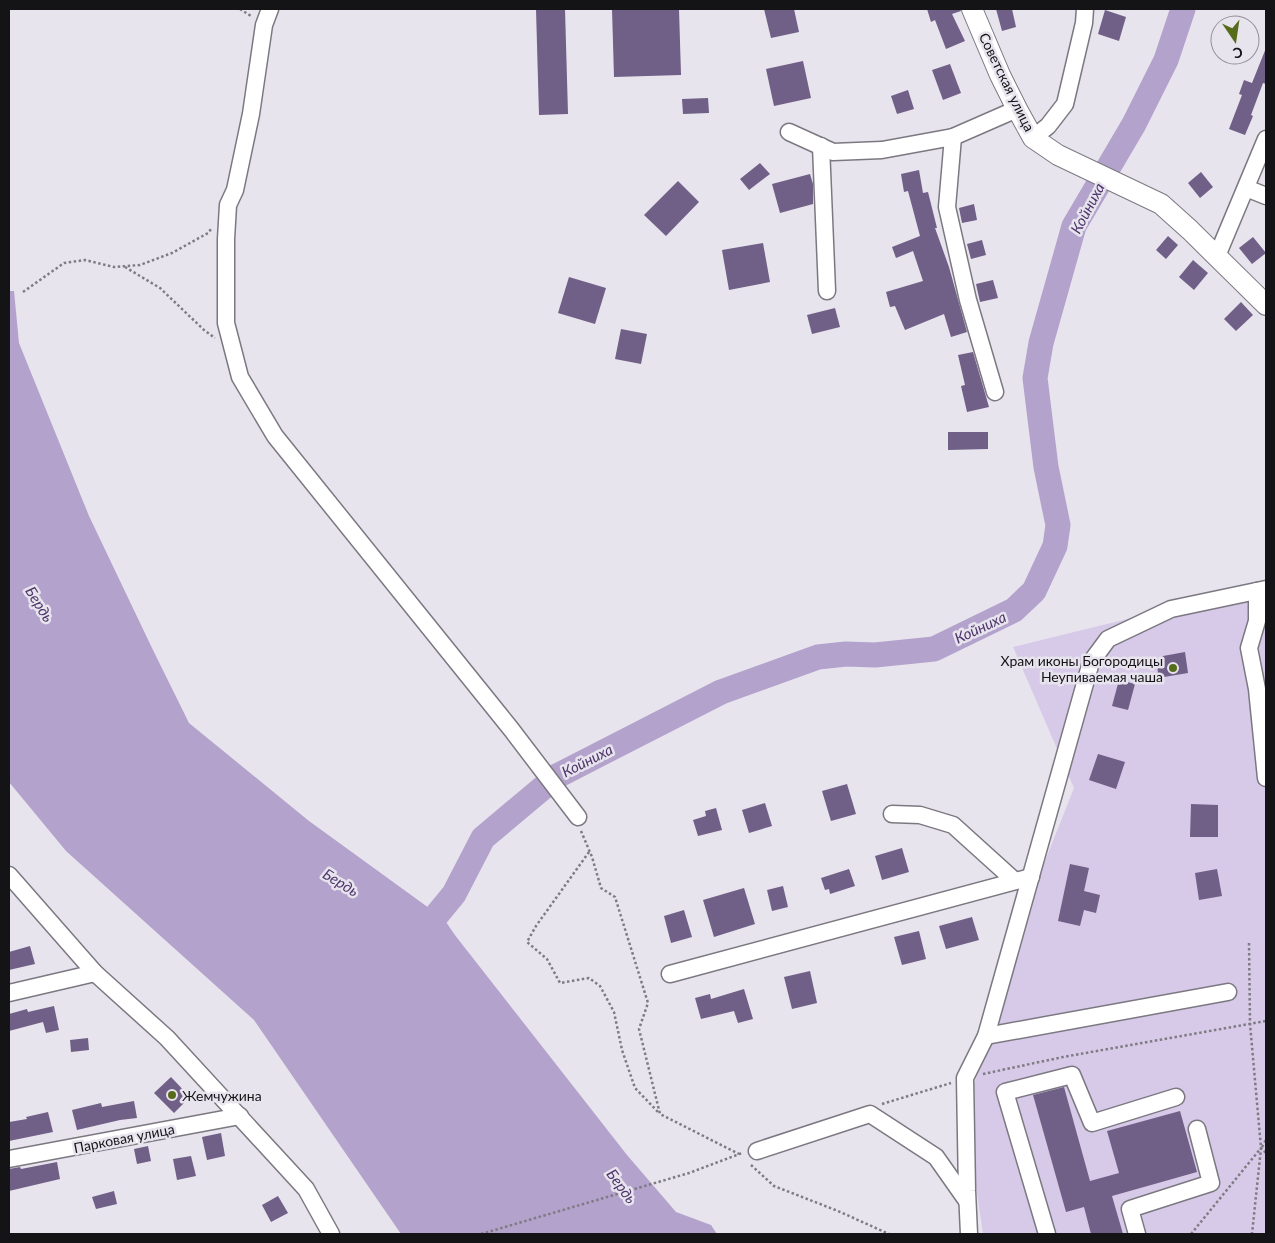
<svg xmlns="http://www.w3.org/2000/svg" width="1275" height="1243" font-family="Lato,sans-serif">
	<style>
		.green { fill: #d6cae8 }
		.water { fill: #b3a2cc }
		.lines { fill: none; stroke-linecap: round; stroke-linejoin: round }
		.river { stroke: #b3a2cc; stroke-width: 25 }
		.building { fill: #705f86 }
		.minor-casing { stroke: #7c7881; stroke-width: 19 }
		.major-casing { stroke: #7c7881; stroke-width: 22 }
		.path { stroke: #7e7b82; stroke-width: 2.5; stroke-dasharray: 2.5 2.5; stroke-linecap: butt }
		.minor { stroke: #fff; stroke-width: 16 }
		.major { stroke: #fff; stroke-width: 20 }
		.poi-dot { fill: #576c1b; stroke: #e8e4ee; stroke-width: 2 }
		.labels { text-anchor: middle; dominant-baseline: central; stroke-width: 5; stroke-linejoin: round; paint-order: stroke }
		.street-label { font-size: 14px; fill: #141316; stroke: #e8e4ee }
		.poi-label { font-size: 14px; fill: #141316; stroke: #e8e4ee; text-anchor: end }
		.water-label { font-size: 15px; font-style: italic; fill: #4e356b; stroke: #e8e4ee }
	</style>
	<rect width="100%" height="100%" fill="#e8e4ee"/>
	<path class="green" d="M 1266,585 L 1266,1234 L 983,1234 L 965,1111 L 998,1013 L 1037,881 L 1074,788 L 1013,647 Z"/>
	<path class="water" d="M 9,291 L 14,291 L 19,343 L 89,516 L 152,648 L 189,723 L 309,821 L 440,916 L 627,1155 L 676,1212 L 711,1225 L 717,1234 L 401,1234 L 254,1020 L 66,851 L 9,782 Z"/>
	<g class="lines">
		<path class="river" d="M 445,943 L 431,922 L 454,894 L 483,838 L 557,776 L 721,692 L 818,657 L 846,654 L 875,655 L 934,649 L 1014,610 L 1034,591 L 1055,546 L 1058,525 L 1046,467 L 1035,378 L 1041,343 L 1074,226 L 1134,124 L 1166,60 L 1183,9"/>
	</g>
	<g class="building">
		<path d="M 536,9 L 565,9 L 568,114 L 539,115 Z"/>
		<path d="M 612,9 L 679,9 L 681,75 L 614,77 Z"/>
		<path d="M 764,9 L 794,9 L 799,32 L 771,38 Z"/>
		<path d="M 927,9 L 960,9 L 961,11 L 952,14 L 965,41 L 946,49 L 935,20 L 931,22 Z"/>
		<path d="M 996,9 L 1012,9 L 1016,27 L 1002,31 Z"/>
		<path d="M 1105,10 L 1126,17 L 1119,41 L 1098,34 Z"/>
		<path d="M 1266,48 L 1266,84 L 1263,83 L 1251,115 L 1253,116 L 1245,135 L 1229,129 L 1242,95 L 1239,94 L 1244,80 L 1252,83 Z"/>
		<path d="M 803,61 L 811,98 L 774,106 L 766,69 Z"/>
		<path d="M 950,64 L 961,93 L 943,100 L 932,70 Z"/>
		<path d="M 908,90 L 914,109 L 897,114 L 891,96 Z"/>
		<path d="M 708,98 L 709,113 L 683,114 L 682,99 Z"/>
		<path d="M 760,163 L 770,174 L 749,190 L 740,179 Z"/>
		<path d="M 919,170 L 923,193 L 928,192 L 937,228 L 935,228 L 949,267 L 967,332 L 951,337 L 944,314 L 905,330 L 895,306 L 890,307 L 886,292 L 923,281 L 913,251 L 896,258 L 892,247 L 920,236 L 908,191 L 904,192 L 901,174 Z"/>
		<path d="M 1201,172 L 1213,187 L 1200,198 L 1188,183 Z"/>
		<path d="M 810,174 L 813,184 L 813,204 L 780,213 L 772,184 Z"/>
		<path d="M 678,181 L 699,202 L 666,236 L 644,215 Z"/>
		<path d="M 974,204 L 977,220 L 962,223 L 959,208 Z"/>
		<path d="M 1168,236 L 1178,245 L 1166,259 L 1156,250 Z"/>
		<path d="M 1253,237 L 1266,253 L 1252,264 L 1239,248 Z"/>
		<path d="M 982,240 L 986,255 L 971,259 L 967,244 Z"/>
		<path d="M 763,243 L 770,282 L 729,290 L 722,250 Z"/>
		<path d="M 1193,260 L 1208,273 L 1194,290 L 1179,277 Z"/>
		<path d="M 569,277 L 606,288 L 595,324 L 558,313 Z"/>
		<path d="M 993,280 L 998,298 L 980,302 L 976,284 Z"/>
		<path d="M 1241,302 L 1253,315 L 1236,331 L 1224,319 Z"/>
		<path d="M 835,308 L 840,327 L 812,334 L 807,315 Z"/>
		<path d="M 621,329 L 647,334 L 641,364 L 615,359 Z"/>
		<path d="M 973,352 L 989,407 L 967,412 L 961,386 L 965,385 L 958,355 Z"/>
		<path d="M 948,432 L 988,432 L 988,449 L 948,450 Z"/>
		<path d="M 1185,652 L 1188,673 L 1164,677 L 1158,673 L 1157,663 L 1163,656 Z"/>
		<path d="M 1119,680 L 1135,684 L 1128,710 L 1112,706 Z"/>
		<path d="M 1098,754 L 1125,762 L 1116,789 L 1089,780 Z"/>
		<path d="M 847,784 L 856,814 L 831,821 L 822,791 Z"/>
		<path d="M 765,803 L 772,826 L 749,833 L 742,810 Z"/>
		<path d="M 1191,804 L 1218,805 L 1218,837 L 1190,837 Z"/>
		<path d="M 716,808 L 722,830 L 698,836 L 693,820 L 706,816 L 705,811 Z"/>
		<path d="M 902,848 L 909,872 L 882,880 L 875,856 Z"/>
		<path d="M 1070,864 L 1089,868 L 1084,891 L 1100,895 L 1096,913 L 1084,910 L 1080,926 L 1058,921 Z"/>
		<path d="M 849,869 L 855,886 L 830,894 L 829,889 L 825,890 L 821,878 Z"/>
		<path d="M 1217,869 L 1222,896 L 1199,900 L 1195,873 Z"/>
		<path d="M 783,886 L 788,907 L 772,911 L 767,890 Z"/>
		<path d="M 744,888 L 755,924 L 714,937 L 703,900 Z"/>
		<path d="M 684,910 L 692,937 L 671,943 L 664,916 Z"/>
		<path d="M 972,917 L 979,940 L 946,949 L 939,926 Z"/>
		<path d="M 919,931 L 926,959 L 902,965 L 894,937 Z"/>
		<path d="M 30,946 L 35,964 L 9,970 L 9,952 Z"/>
		<path d="M 810,971 L 817,1003 L 792,1009 L 784,977 Z"/>
		<path d="M 744,989 L 753,1019 L 738,1023 L 734,1011 L 701,1019 L 695,998 L 710,994 L 711,999 Z"/>
		<path d="M 54,1006 L 59,1030 L 46,1033 L 43,1022 L 9,1031 L 9,1014 L 27,1009 L 28,1012 Z"/>
		<path d="M 88,1038 L 89,1050 L 71,1052 L 70,1040 Z"/>
		<path d="M 171,1077 L 190,1097 L 174,1113 L 154,1093 Z"/>
		<path d="M 1064,1087 L 1090,1181 L 1119,1173 L 1107,1131 L 1180,1111 L 1197,1172 L 1112,1196 L 1123,1234 L 1091,1234 L 1084,1207 L 1066,1212 L 1033,1095 Z"/>
		<path d="M 134,1101 L 137,1118 L 120,1120 L 77,1130 L 72,1110 L 101,1103 L 102,1107 Z"/>
		<path d="M 48,1112 L 53,1132 L 9,1141 L 9,1122 L 27,1119 L 26,1117 Z"/>
		<path d="M 221,1133 L 225,1156 L 207,1160 L 202,1137 Z"/>
		<path d="M 148,1146 L 151,1161 L 137,1164 L 134,1149 Z"/>
		<path d="M 191,1156 L 196,1176 L 177,1180 L 173,1159 Z"/>
		<path d="M 57,1162 L 60,1179 L 9,1191 L 9,1169 L 20,1167 L 21,1169 Z"/>
		<path d="M 114,1191 L 117,1204 L 96,1209 L 92,1197 Z"/>
		<path d="M 278,1196 L 288,1213 L 271,1222 L 262,1205 Z"/>
	</g>
	<g class="lines">
		<defs>
			<g id="minor">
				<path d="M 270,9 L 264,25 L 251,114 L 235,190 L 228,205 L 226,239 L 226,323 L 240,377 L 275,436 L 511,729 L 578,817"/>
				<path d="M 789,132 L 833,152 L 882,150 L 953,137 L 1017,109"/>
				<path d="M 953,137 L 947,207 L 968,300 L 995,392"/>
				<path d="M 1033,138 L 1048,126 L 1065,104 L 1084,23 L 1085,9"/>
				<path d="M 821,146 L 827,291"/>
				<path d="M 1246,188 L 1266,196"/>
				<path d="M 1217,256 L 1266,139"/>
				<path d="M 1257,591 L 1257,621 L 1249,648 L 1257,689 L 1266,778"/>
				<path d="M 892,814 L 920,815 L 953,825 L 1015,881"/>
				<path d="M 9,875 L 95,973 L 167,1038 L 306,1189 L 331,1234"/>
				<path d="M 670,974 L 1031,877"/>
				<path d="M 9,993 L 95,973"/>
				<path d="M 986,1036 L 1228,992"/>
				<path d="M 757,1151 L 870,1114 L 936,1157 L 967,1201"/>
				<path d="M 9,1159 L 240,1116"/>
				<path d="M 969,1234 L 967,1191 L 965,1078 L 986,1036 L 1091,662 L 1108,639 L 1171,609 L 1266,589"/>
				<path d="M 1047,1234 L 1005,1092 L 1072,1075 L 1092,1123 L 1176,1097"/>
				<path d="M 1137,1234 L 1130,1209 L 1211,1183 L 1197,1129"/>
			</g>
			<path id="major" d="M 972,9 L 1000,75 L 1017,109 L 1033,138 L 1058,155 L 1161,204 L 1190,230 L 1266,305"/>
		</defs>
		<use href="#minor" class="minor-casing"/>
		<use href="#major" class="major-casing"/>
		<g class="path">
			<path d="M 240,9 L 251,16"/>
			<path d="M 125,267 L 160,288 L 204,330 L 215,338"/>
			<path d="M 23,292 L 64,263 L 85,260 L 114,267 L 140,265 L 172,253 L 208,233 L 211,229"/>
			<path d="M 581,831 L 592,857 L 601,888 L 615,897 L 648,1003 L 639,1029 L 660,1114 L 739,1154"/>
			<path d="M 589,852 L 536,926 L 527,942 L 547,959 L 560,983 L 589,978 L 600,986 L 614,1012 L 622,1050 L 635,1088 L 659,1113"/>
			<path d="M 1249,943 L 1250,1024 L 1261,1148 L 1252,1234"/>
			<path d="M 983,1074 L 1063,1057 L 1266,1021"/>
			<path d="M 882,1104 L 951,1083"/>
			<path d="M 1262,1147 L 1266,1140"/>
			<path d="M 751,1165 L 774,1186 L 838,1211 L 889,1234"/>
			<path d="M 481,1234 L 689,1173 L 742,1153"/>
			<path d="M 1191,1234 L 1261,1148 L 1266,1153"/>
		</g>
		<use href="#minor" class="minor"/>
		<use href="#major" class="major"/>
	</g>
	<g class="poi-dot">
		<circle cx="1173" cy="668" r="5"/>
		<circle cx="172" cy="1095" r="5"/>
	</g>
	<g class="labels">
		<g class="street-label">
			<text transform="translate(1007 82) rotate(64)">Советская улица</text>
			<text transform="translate(124 1138) rotate(-11)">Парковая улица</text>
		</g>
		<g class="poi-label">
			<text x="1163" y="660">Храм иконы Богородицы<tspan x="1163" dy="16">Неупиваемая чаша</tspan></text>
			<text x="182" y="1095" text-anchor="start">Жемчужина</text>
		</g>
		<g class="water-label">
			<text transform="translate(1087 208) rotate(-62)">Койниха</text>
			<text transform="translate(40 604) rotate(58)">Бердь</text>
			<text transform="translate(980 627) rotate(-25)">Койниха</text>
			<text transform="translate(587 760) rotate(-27)">Койниха</text>
			<text transform="translate(341 882) rotate(32)">Бердь</text>
			<text transform="translate(622 1186) rotate(54)">Бердь</text>
		</g>
	</g>
	<rect width="1275" height="1243" fill="none" stroke="#141316" stroke-width="20"/>
	<g transform="translate(1235 40) rotate(167)"><circle r="24" fill="#e8e4ee" stroke="#939098"/>
	<path d="M0-4L9 19L0 12L-9 19Z" fill="#576c1b"/>
	<text y="-8" font-size="14" font-weight="bold" text-anchor="middle" fill="#141316">С</text>
	</g>
</svg>
